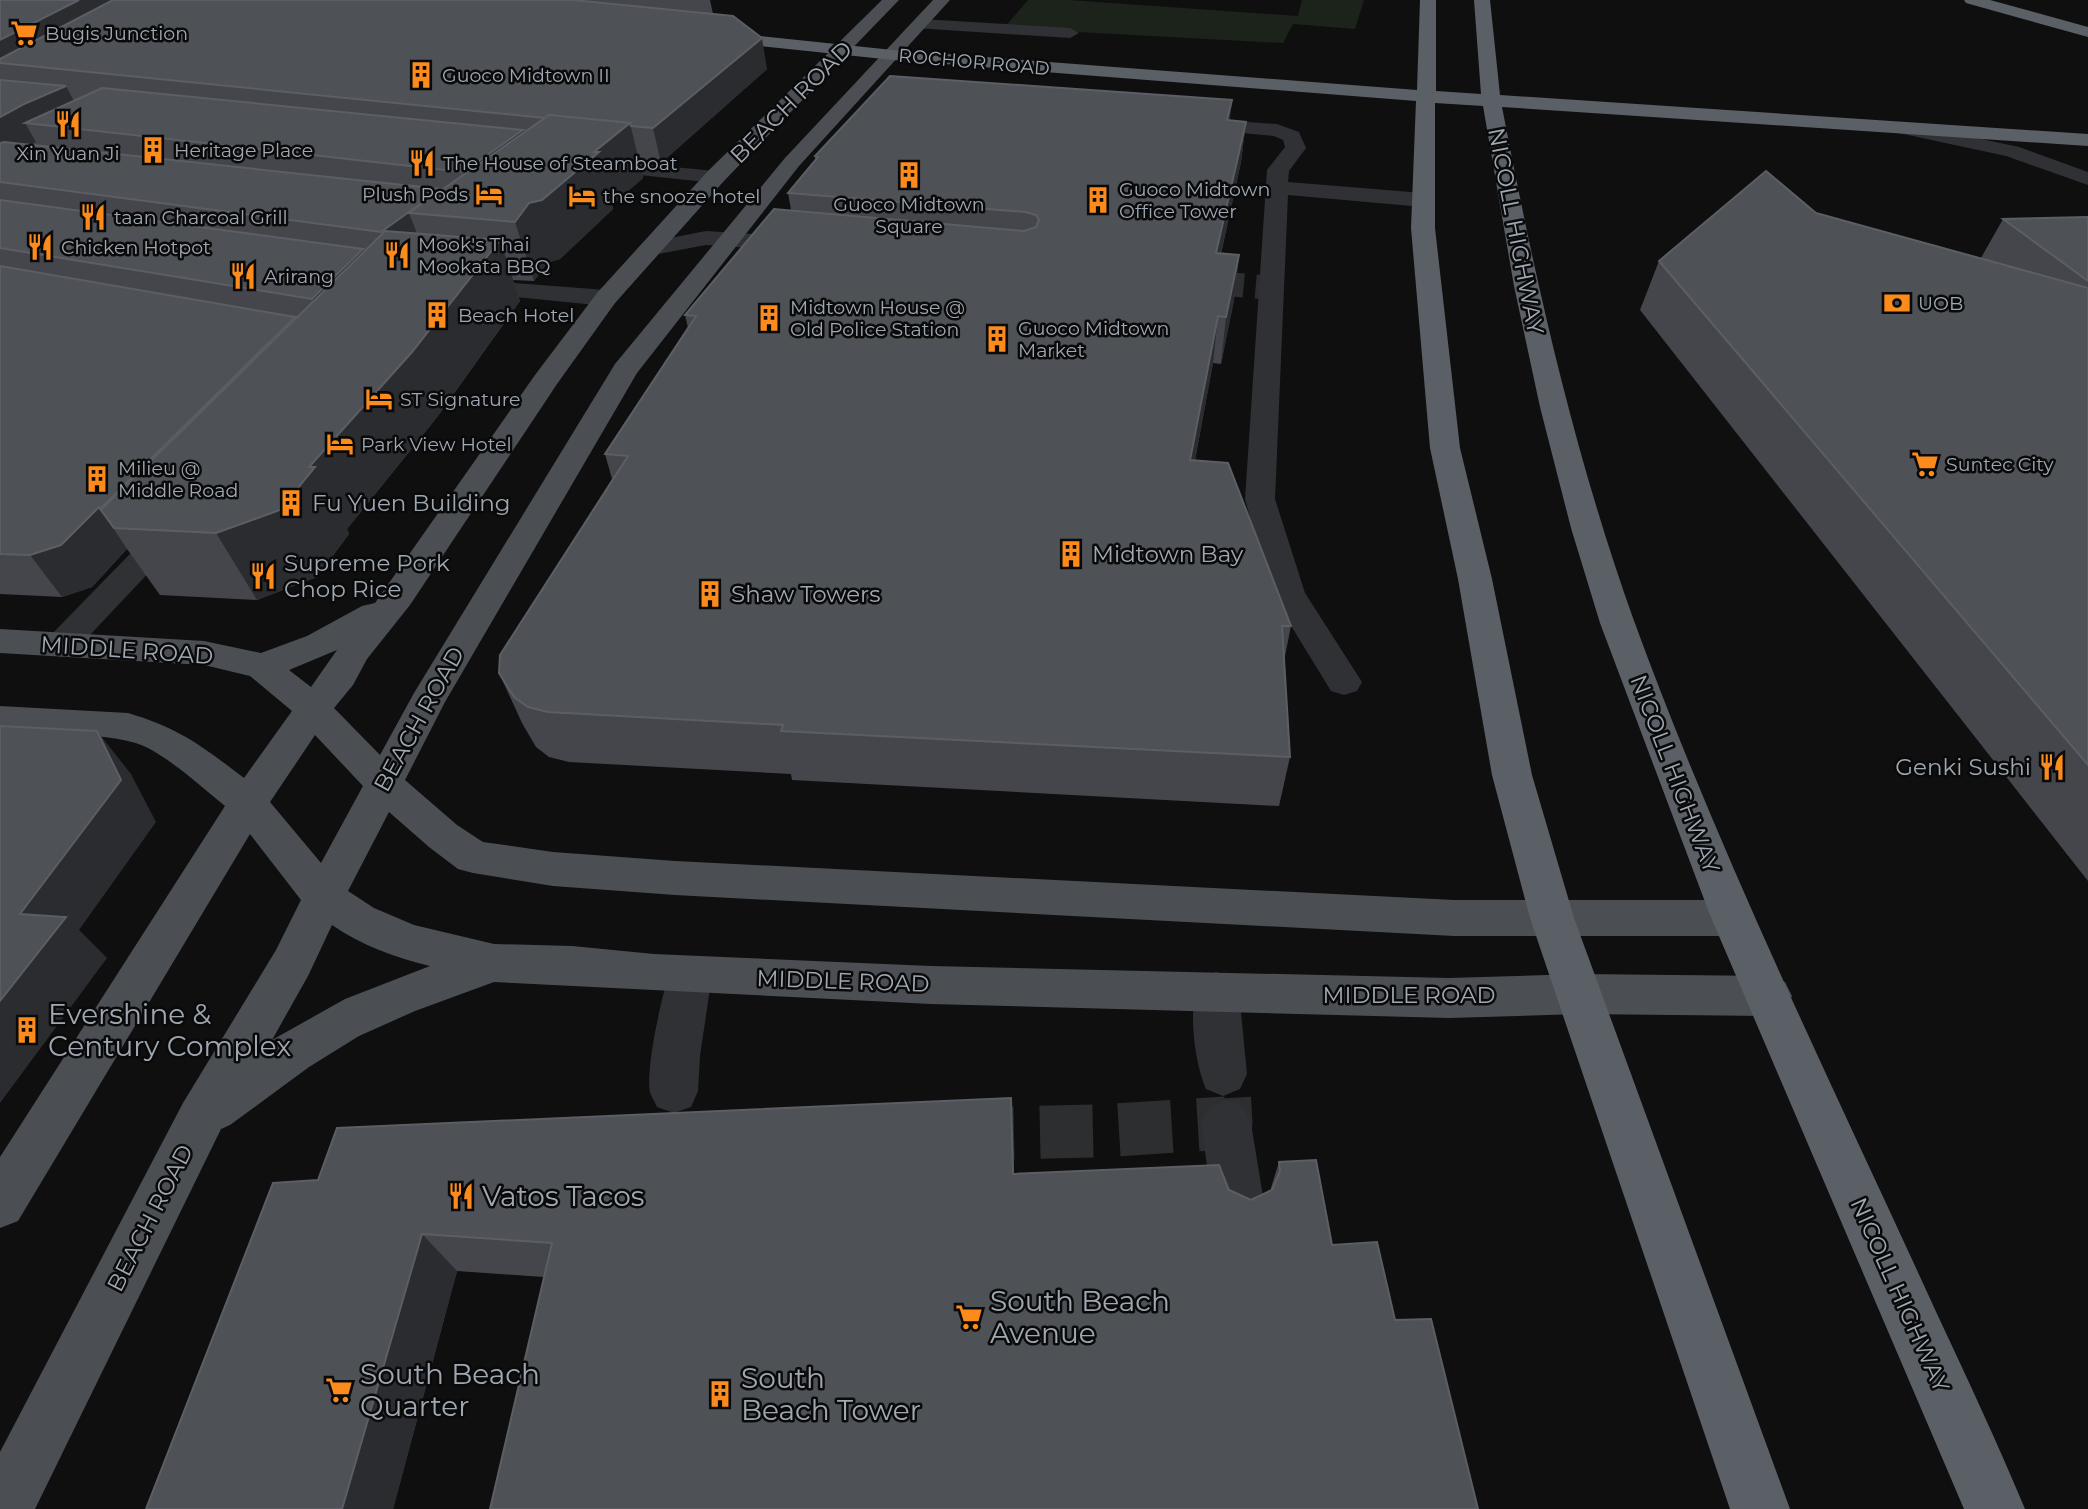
<svg xmlns="http://www.w3.org/2000/svg" width="2088" height="1509" font-family="Montserrat,sans-serif">
	<style>
		.green { fill: #1b231b }
		.lines { fill: none; stroke-linecap: round; stroke-linejoin: round }
		.minor-tunnel-far1 { stroke: #2c2e30; stroke-width: 24; stroke-dasharray: 24 12; stroke-linecap: butt }
		.minor-tunnel { stroke: #2c2e30; stroke-width: 53; stroke-dasharray: 53 26; stroke-linecap: butt }
		.minor { fill: #2f3135; fill-rule: evenodd }
		.major { fill: #4b4f54; fill-rule: evenodd }
		.highway { fill: #5b6067; fill-rule: evenodd }
		.wall { fill: #45464b }
		.shaded-wall { fill: #2b2c2f }
		.building { fill: #4e5156; stroke: #5b5e64; stroke-width: 2 }
		.labels { text-anchor: middle; dominant-baseline: central; stroke-width: 5; stroke-linejoin: round; paint-order: stroke }
		.far-poi-label { font-size: 19px; fill: #9fa8b2; stroke: #0a0a0b; text-anchor: start }
		.far-street-label { font-size: 19px; fill: #9fa8b2; stroke: #0a0a0b }
		.street-label { font-size: 23px; fill: #9fa8b2; stroke: #0a0a0b }
		.poi-label { font-size: 23px; fill: #9fa8b2; stroke: #0a0a0b; text-anchor: start }
		.near-poi-label { font-size: 28px; fill: #9fa8b2; stroke: #0a0a0b; text-anchor: start }
	</style>
	<rect width="100%" height="100%" fill="#0f0f10"/>
	<path class="green" d="M 1028,0 L 1069,0 L 1298,16 L 1302,0 L 1364,0 L 1355,29 L 1293,24 L 1283,43 L 1004,28 Z"/>
	<g class="lines">
		<path class="minor-tunnel-far1" d="M 1184,280 L 1272,288"/>
		<path class="minor-tunnel" d="M 961,1134 L 1098,1131 L 1226,1123 L 1223,1074"/>
		<g class="minor">
			<path d="M 921,19 L 1070,28 L 1079,33 L 1070,38 L 915,28 L 912,24 L 915,20 Z"/>
			<path d="M 1193,118 L 1277,124 L 1299,132 L 1306,148 L 1289,171 L 1288,182 L 1423,193 L 1431,195 L 1434,200 L 1431,205 L 1423,207 L 1288,195 L 1275,499 L 1305,593 L 1362,682 L 1357,691 L 1344,695 L 1331,691 L 1271,593 L 1245,499 L 1267,170 L 1285,147 L 1283,140 L 1274,136 L 1186,128 L 1183,124 L 1186,120 Z"/>
			<path d="M 1901,122 L 2019,147 L 2088,172 L 2088,185 L 2006,156 L 1894,132 L 1891,128 L 1894,124 Z"/>
			<path d="M 590,159 L 715,171 L 723,172 L 726,177 L 723,182 L 715,183 L 583,169 L 579,165 L 583,161 Z"/>
			<path d="M 706,231 L 800,237 L 808,239 L 812,244 L 808,249 L 800,251 L 706,245 L 653,255 L 645,253 L 641,248 L 645,243 Z"/>
			<path d="M 463,279 L 606,290 L 615,293 L 619,298 L 615,303 L 606,306 L 454,291 L 451,286 L 454,281 Z"/>
			<path d="M 175,516 L 186,519 L 191,526 L 186,533 L 73,653 L 61,657 L 49,653 L 43,645 L 49,637 L 164,519 Z"/>
			<path d="M 690,956 L 706,961 L 712,975 L 700,1056 L 698,1091 L 691,1107 L 674,1113 L 657,1107 C 655,1102 651,1096 650,1092 C 645,1068 664,983 674,961 Z"/>
			<path d="M 1216,972 L 1232,978 L 1239,992 L 1247,1074 L 1240,1089 L 1223,1096 L 1206,1089 C 1194,1062 1187,1005 1200,978 Z"/>
			<path d="M 1226,1100 L 1243,1107 L 1251,1123 L 1265,1209 L 1257,1227 L 1239,1235 L 1221,1227 L 1213,1209 L 1201,1123 L 1209,1107 Z"/>
		</g>
		<path class="major" d="M 882,0 L 899,0 L 723,182 L 615,303 L 557,384 L 410,605 L 367,659 L 353,685 L 334,708 L 380,755 L 414,693 L 615,364 L 785,158 L 933,0 L 950,0 L 799,166 L 637,373 L 445,702 L 405,780 L 457,825 L 483,842 L 553,852 L 675,861 L 1454,900 L 1731,900 L 1746,905 L 1753,918 L 1746,931 L 1731,936 L 1454,936 L 675,895 L 553,886 L 473,873 L 458,869 L 429,847 L 389,812 L 348,891 L 374,908 L 414,925 L 494,944 L 572,946 L 654,954 L 931,966 L 1449,978 L 1579,974 L 1769,976 L 1785,982 L 1792,996 L 1785,1010 L 1769,1016 L 1579,1014 L 1449,1018 L 931,1004 L 494,982 L 415,1011 L 359,1036 L 309,1067 L 230,1125 L 221,1129 L 35,1509 L 0,1509 L 0,1452 L 183,1103 L 276,950 L 301,900 L 250,834 L 18,1221 L 0,1228 L 0,1157 L 225,806 C 200,786 175,762 146,747 C 117,732 36,734 0,732 L 0,706 L 128,713 C 179,728 202,746 244,778 L 292,711 L 250,676 L 204,665 L 0,653 L 0,629 L 204,641 L 261,653 L 307,636 L 362,606 L 375,603 L 535,375 L 597,293 L 707,172 ZM 337,650 L 311,687 L 289,670 ZM 315,735 L 363,786 L 321,863 L 270,802 ZM 332,925 C 361,945 396,958 430,966 L 345,999 L 272,1040 L 308,976 Z"/>
		<g class="highway">
			<path d="M 1420,0 L 1436,0 L 1436,91 L 1481,94 L 1474,0 L 1490,0 L 1500,95 L 2088,134 L 2088,146 L 1502,107 C 1535,280 1574,453 1633,618 C 1720,857 1833,1086 1938,1316 C 1968,1380 1998,1444 2025,1509 L 1964,1509 L 1710,915 L 1600,623 L 1571,528 L 1540,407 L 1514,286 L 1483,106 L 1435,103 L 1435,228 L 1460,448 L 1492,579 L 1532,775 L 1574,918 L 1790,1509 L 1730,1509 L 1530,918 L 1492,775 L 1458,579 L 1430,448 L 1411,228 L 1416,101 L 893,60 L 712,41 L 703,36 L 712,31 L 893,50 L 1417,90 Z"/>
			<path d="M 1964,0 L 1990,0 L 2088,27 L 2088,37 L 1966,3 Z"/>
		</g>
	</g>
	<g class="wall">
		<path d="M 0,0 L 710,0 L 713,14 L 767,69 L 661,163 L 639,160 L 643,178 L 612,205 L 613,209 L 560,259 L 547,263 L 534,281 L 513,280 L 520,301 L 438,416 L 347,529 L 349,534 L 317,577 L 257,600 L 160,595 L 127,549 L 92,587 L 62,597 L 0,594 Z"/>
		<path d="M 1230,121 L 1246,122 L 1241,162 L 1221,254 L 1239,255 L 1234,300 L 1221,364 L 1213,363 L 1195,460 L 1291,626 L 1284,661 L 1290,757 L 1279,806 L 792,780 L 791,774 L 569,762 L 549,757 L 536,747 L 522,723 L 499,673 L 612,479 L 605,454 L 688,328 L 685,315 L 791,210 L 788,193 L 815,161 L 815,156 Z"/>
		<path d="M 1816,213 L 1981,258 L 2003,219 L 2088,217 L 2088,881 L 1640,310 L 1659,261 Z"/>
		<path d="M 1013,1139 L 1014,1174 L 1229,1190 L 1251,1200 L 1270,1191 L 1279,1162 L 1332,1245 L 1395,1320 L 1478,1509 L 544,1277 L 457,1271 L 393,1509 L 146,1509 L 273,1183 Z"/>
	</g>
	<g class="shaded-wall">
		<path d="M 79,0 L 138,0 L 0,63 L 0,40 Z"/>
		<path d="M 762,38 L 767,69 L 661,163 L 653,128 Z"/>
		<path d="M 66,86 L 84,120 L 25,123 L 36,142 L 18,152 L 0,170 L 0,117 L 24,104 Z"/>
		<path d="M 1232,100 L 1228,140 L 1227,120 Z"/>
		<path d="M 1246,122 L 1241,162 L 1211,298 L 1216,253 Z"/>
		<path d="M 630,123 L 643,178 L 612,205 L 613,209 L 560,259 L 547,263 L 534,281 L 515,222 L 529,203 Z"/>
		<path d="M 523,130 L 534,167 L 476,210 L 463,172 Z"/>
		<path d="M 441,189 L 451,217 L 409,213 L 423,249 L 396,269 L 381,232 Z"/>
		<path d="M 500,240 L 520,301 L 438,416 L 347,529 L 349,534 L 317,577 L 257,600 L 216,533 L 309,467 Z"/>
		<path d="M 363,249 L 379,287 L 330,338 L 312,299 Z"/>
		<path d="M 1239,255 L 1234,300 L 1221,364 L 1226,317 Z"/>
		<path d="M 1218,316 L 1213,363 L 1186,509 L 1190,460 Z"/>
		<path d="M 295,317 L 314,357 L 101,510 L 129,551 L 100,509 Z"/>
		<path d="M 99,507 L 127,549 L 92,587 L 62,597 L 30,555 Z"/>
		<path d="M 97,731 L 131,774 L 156,822 L 79,930 L 107,958 L 0,1103 L 0,1001 L 20,914 Z"/>
		<path d="M 1011,1098 L 1013,1139 L 1014,1213 L 1013,1174 Z"/>
		<path d="M 422,1234 L 457,1271 L 393,1509 L 342,1509 Z"/>
	</g>
	<g class="building">
		<path d="M 0,0 L 79,0 L 0,40 Z"/>
		<path d="M 113,0 L 573,0 L 733,16 L 762,38 L 653,128 L 631,126 L 630,123 L 549,115 L 545,118 L 0,63 L 0,59 Z"/>
		<path d="M 890,76 L 1232,100 L 1227,120 L 1246,122 L 1216,253 L 1239,255 L 1226,317 L 1218,316 L 1190,460 L 1228,463 L 1291,626 L 1282,626 L 1290,757 L 781,731 L 783,725 L 548,712 L 528,707 L 514,697 L 499,673 L 500,655 L 628,456 L 605,454 L 696,316 L 685,315 L 774,209 L 1024,231 L 1036,227 L 1039,220 L 1036,215 L 1025,212 L 788,193 L 818,157 L 815,156 Z"/>
		<path d="M 0,80 L 66,86 L 24,104 L 0,117 Z"/>
		<path d="M 102,88 L 523,130 L 463,172 L 25,123 Z"/>
		<path d="M 549,115 L 630,123 L 594,152 L 599,152 L 542,200 L 529,203 L 515,222 L 409,213 Z"/>
		<path d="M 4,142 L 441,189 L 381,232 L 0,182 L 0,143 Z"/>
		<path d="M 1766,171 L 1816,213 L 2088,288 L 2088,765 L 1659,261 Z"/>
		<path d="M 0,200 L 363,249 L 312,299 L 0,248 Z"/>
		<path d="M 2088,217 L 2088,281 L 2003,219 Z"/>
		<path d="M 385,231 L 500,240 L 412,352 L 309,467 L 315,467 L 280,510 L 216,533 L 114,528 L 101,510 Z"/>
		<path d="M 0,266 L 295,317 L 100,509 L 99,507 L 61,545 L 30,555 L 0,554 Z"/>
		<path d="M 0,726 L 97,731 L 121,780 L 20,914 L 66,917 L 0,1001 Z"/>
		<path d="M 1011,1098 L 1013,1174 L 1219,1165 L 1229,1190 L 1251,1200 L 1272,1190 L 1280,1171 L 1279,1162 L 1316,1160 L 1332,1245 L 1377,1242 L 1395,1320 L 1431,1319 L 1478,1509 L 490,1509 L 552,1243 L 422,1234 L 342,1509 L 146,1509 L 273,1183 L 318,1180 L 337,1128 Z"/>
	</g>
	<defs>
		<symbol id="supermarket-bare" viewBox="-9 -9 18 18"><path d="M-6-5.5h2.5l.6 2H6L4.5 2H-2.5L-4.4-4H-6ZM-1.5 3.2a1.3 1.3 0 1 0 .1 0ZM3 3.2a1.3 1.3 0 1 0 .1 0Z" fill="#fc8b1b" stroke="#0a0a0b" stroke-width="2.5" paint-order="stroke"/></symbol>
		<symbol id="building-bare" viewBox="-9 -9 18 18"><path d="M-4-6H4V6H1V3H-1V6H-4ZM-2.5-4.3h1.7v1.8h-1.7ZM.8-4.3h1.7v1.8H.8ZM-2.5-1h1.7V.8h-1.7ZM.8-1h1.7V.8H.8Z" fill="#fc8b1b" stroke="#0a0a0b" stroke-width="2.5" paint-order="stroke"/></symbol>
		<symbol id="restaurant-bare" viewBox="-9 -9 18 18"><path d="M-5-6h1v4h1v-4h1v4h1v-4h1v5L-1.5 .5V6h-2V.5L-5-1ZM5-6V6H3V1.5H1.5Q1.5-4 5-6Z" fill="#fc8b1b" stroke="#0a0a0b" stroke-width="2.5" paint-order="stroke"/></symbol>
		<symbol id="hotel-bare" viewBox="-9 -9 18 18"><path d="M-6-4.5h1.5V1H6V5H4.5V3h-9V5H-6ZM-4 0a1.8 1.8 0 1 1 3.6 0ZM.5 0V-2.5h3Q6-2.5 6 0Z" fill="#fc8b1b" stroke="#0a0a0b" stroke-width="2.5" paint-order="stroke"/></symbol>
		<symbol id="bank-bare" viewBox="-9 -9 18 18"><path d="M-6-4H6V4H-6ZM0-2.3a2.3 2.3 0 1 0 0 4.6a2.3 2.3 0 1 0 0-4.6Z" fill="#fc8b1b" stroke="#0a0a0b" stroke-width="2.5" paint-order="stroke"/></symbol>
	</defs>
	<g fill-rule="evenodd">
		<use href="#supermarket-bare" x="5" y="14" width="38" height="38"/>
		<use href="#building-bare" x="402" y="56" width="38" height="38"/>
		<use href="#restaurant-bare" x="49" y="105" width="38" height="38"/>
		<use href="#building-bare" x="134" y="131" width="38" height="38"/>
		<use href="#restaurant-bare" x="403" y="144" width="38" height="38"/>
		<use href="#building-bare" x="890" y="156" width="38" height="38"/>
		<use href="#hotel-bare" x="470" y="175" width="38" height="38"/>
		<use href="#hotel-bare" x="563" y="177" width="38" height="38"/>
		<use href="#building-bare" x="1079" y="181" width="38" height="38"/>
		<use href="#restaurant-bare" x="74" y="198" width="38" height="38"/>
		<use href="#restaurant-bare" x="21" y="228" width="38" height="38"/>
		<use href="#restaurant-bare" x="378" y="236" width="38" height="38"/>
		<use href="#restaurant-bare" x="224" y="257" width="38" height="38"/>
		<use href="#bank-bare" x="1878" y="284" width="38" height="38"/>
		<use href="#building-bare" x="418" y="296" width="38" height="38"/>
		<use href="#building-bare" x="750" y="299" width="38" height="38"/>
		<use href="#building-bare" x="978" y="320" width="38" height="38"/>
		<use href="#hotel-bare" x="360" y="380" width="38" height="38"/>
		<use href="#hotel-bare" x="321" y="425" width="38" height="38"/>
		<use href="#supermarket-bare" x="1906" y="445" width="38" height="38"/>
		<use href="#building-bare" x="78" y="460" width="38" height="38"/>
		<use href="#building-bare" x="272" y="484" width="38" height="38"/>
		<use href="#building-bare" x="1052" y="535" width="38" height="38"/>
		<use href="#restaurant-bare" x="244" y="557" width="38" height="38"/>
		<use href="#building-bare" x="691" y="575" width="38" height="38"/>
		<use href="#restaurant-bare" x="2033" y="748" width="38" height="38"/>
		<use href="#building-bare" x="8" y="1011" width="38" height="38"/>
		<use href="#restaurant-bare" x="442" y="1177" width="38" height="38"/>
		<use href="#supermarket-bare" x="950" y="1298" width="38" height="38"/>
		<use href="#supermarket-bare" x="320" y="1371" width="38" height="38"/>
		<use href="#building-bare" x="701" y="1375" width="38" height="38"/>
	</g>
	<g class="labels">
		<g class="far-poi-label">
			<text x="45" y="33">Bugis Junction</text>
			<text x="442" y="75">Guoco Midtown II</text>
			<text x="174" y="150">Heritage Place</text>
			<text x="68" y="153" text-anchor="middle">Xin Yuan Ji</text>
			<text x="443" y="163">The House of Steamboat</text>
			<text x="1119" y="189">Guoco Midtown<tspan x="1119" dy="22">Office Tower</tspan></text>
			<text x="468" y="194" text-anchor="end">Plush Pods</text>
			<text x="603" y="196">the snooze hotel</text>
			<text x="909" y="204" text-anchor="middle">Guoco Midtown<tspan x="909" dy="22">Square</tspan></text>
			<text x="114" y="217">taan Charcoal Grill</text>
			<text x="418" y="244">Mook's Thai<tspan x="418" dy="22">Mookata BBQ</tspan></text>
			<text x="61" y="247">Chicken Hotpot</text>
			<text x="264" y="276">Arirang</text>
			<text x="1918" y="303">UOB</text>
			<text x="790" y="307">Midtown House @<tspan x="790" dy="22">Old Police Station</tspan></text>
			<text x="458" y="315">Beach Hotel</text>
			<text x="1018" y="328">Guoco Midtown<tspan x="1018" dy="22">Market</tspan></text>
			<text x="400" y="399">ST Signature</text>
			<text x="361" y="444">Park View Hotel</text>
			<text x="1946" y="464">Suntec City</text>
			<text x="118" y="468">Milieu @<tspan x="118" dy="22">Middle Road</tspan></text>
		</g>
		<g class="far-street-label">
			<text transform="translate(974 62) rotate(5)">ROCHOR ROAD</text>
		</g>
		<g class="street-label">
			<text transform="translate(791 102) rotate(-45)">BEACH ROAD</text>
			<text transform="translate(1516 231) rotate(79)">NICOLL HIGHWAY</text>
			<text transform="translate(127 650) rotate(4)">MIDDLE ROAD</text>
			<text transform="translate(419 719) rotate(-61)">BEACH ROAD</text>
			<text transform="translate(1675 774) rotate(69)">NICOLL HIGHWAY</text>
			<text transform="translate(843 981) rotate(2)">MIDDLE ROAD</text>
			<text x="1409" y="995">MIDDLE ROAD</text>
			<text transform="translate(150 1218) rotate(-63)">BEACH ROAD</text>
			<text transform="translate(1900 1295) rotate(66)">NICOLL HIGHWAY</text>
		</g>
		<g class="poi-label">
			<text x="312" y="503">Fu Yuen Building</text>
			<text x="1092" y="554">Midtown Bay</text>
			<text x="284" y="563">Supreme Pork<tspan x="284" dy="26">Chop Rice</tspan></text>
			<text x="731" y="594">Shaw Towers</text>
			<text x="2031" y="767" text-anchor="end">Genki Sushi</text>
		</g>
		<g class="near-poi-label">
			<text x="48" y="1014">Evershine &amp;<tspan x="48" dy="32">Century Complex</tspan></text>
			<text x="482" y="1196">Vatos Tacos</text>
			<text x="990" y="1301">South Beach<tspan x="990" dy="32">Avenue</tspan></text>
			<text x="360" y="1374">South Beach<tspan x="360" dy="32">Quarter</tspan></text>
			<text x="741" y="1378">South<tspan x="741" dy="32">Beach Tower</tspan></text>
		</g>
	</g>
</svg>
